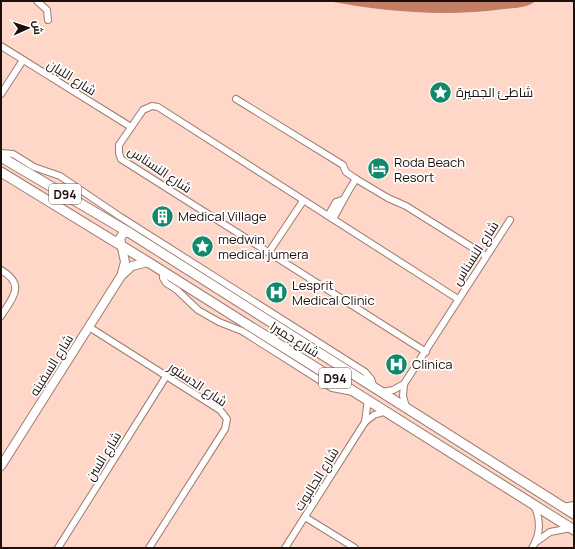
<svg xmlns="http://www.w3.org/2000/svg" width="575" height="549" font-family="Manrope,Cairo,sans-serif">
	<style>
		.water { fill: #c37f66 }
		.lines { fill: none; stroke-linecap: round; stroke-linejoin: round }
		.street-casing { stroke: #9e7b6e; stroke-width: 8 }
		.secondary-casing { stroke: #9e7b6e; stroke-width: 10 }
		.primary-casing { stroke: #9e7b6e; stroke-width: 11 }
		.street { stroke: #fff; stroke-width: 6 }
		.secondary { stroke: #fff; stroke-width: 8 }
		.primary { stroke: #fff; stroke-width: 9 }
		.labels { text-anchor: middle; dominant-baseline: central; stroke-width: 3.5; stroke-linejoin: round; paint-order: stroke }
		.shield { fill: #fff; stroke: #615855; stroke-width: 1 }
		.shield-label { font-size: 12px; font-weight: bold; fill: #1d100c }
		.street-label { font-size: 13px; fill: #1d100c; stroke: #fff }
		.poi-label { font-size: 13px; fill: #1d100c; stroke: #fff; text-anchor: start }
	</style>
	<rect width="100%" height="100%" fill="#fed7c9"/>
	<path class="water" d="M 328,1 L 536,1 C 527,8 515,8 504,9 C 446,17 385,12 328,1 Z"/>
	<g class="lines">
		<defs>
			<g id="street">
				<path d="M 37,1 L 47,10 L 48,20"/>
				<path d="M 1,46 L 131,127"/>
				<path d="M 1,94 L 23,60"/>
				<path d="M 236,99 L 343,165 L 346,172 L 356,179 L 388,198 L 406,206 L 486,256"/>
				<path d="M 1,153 L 13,154 L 34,167 L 60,176 L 119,216 L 365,372 L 371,379 L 374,388"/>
				<path d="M 328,216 L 336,202 L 342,200"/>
				<path d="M 333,219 C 341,205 347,192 356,179"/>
				<path d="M 269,252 L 303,201"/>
				<path d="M 1,270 C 26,285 13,297 1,316"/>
				<path d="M 163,271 L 163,278 L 166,283 L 177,290 L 198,310 L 219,322 L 242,331 L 332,388 L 353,392"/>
				<path d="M 89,327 L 220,410 L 227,419 L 225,429 L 149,548"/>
				<path d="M 426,352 L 121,159 L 119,153 L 119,145 L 143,110 L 152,106 L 158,107 L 458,299"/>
				<path d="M 382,392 L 393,390 L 404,384"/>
				<path d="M 406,407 L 403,396 L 404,384 L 510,220"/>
				<path d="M 365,422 L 374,415 L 387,411"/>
				<path d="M 563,507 L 574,505"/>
				<path d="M 305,517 L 355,548"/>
				<path d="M 536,542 L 550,532 L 571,528"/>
				<path d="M 58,548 L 167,375"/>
				<path d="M 285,548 L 365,422 L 368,399"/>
				<path d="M 532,548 C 541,534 541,520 534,505"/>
			</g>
			<g id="secondary">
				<path d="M 122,273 L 125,262 L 120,238 L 123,234 L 129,232"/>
				<path d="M 1,466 L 121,276 L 132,266 L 148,262"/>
			</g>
			<g id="primary">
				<path d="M 1,157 L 130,233 L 574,514"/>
				<path d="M 1,172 L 148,262 L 574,530"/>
			</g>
		</defs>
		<use href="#street" class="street-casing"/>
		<use href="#secondary" class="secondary-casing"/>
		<use href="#primary" class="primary-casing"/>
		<use href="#street" class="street"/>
		<use href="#secondary" class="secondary"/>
		<use href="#primary" class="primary"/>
	</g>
	<defs>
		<symbol id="sight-disc" viewBox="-11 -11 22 22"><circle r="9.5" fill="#0f8a6d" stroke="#fff"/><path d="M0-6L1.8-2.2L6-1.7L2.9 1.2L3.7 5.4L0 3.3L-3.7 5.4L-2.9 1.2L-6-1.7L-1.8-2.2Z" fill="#fff"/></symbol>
		<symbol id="hotel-disc" viewBox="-11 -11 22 22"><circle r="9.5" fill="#0f8a6d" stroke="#fff"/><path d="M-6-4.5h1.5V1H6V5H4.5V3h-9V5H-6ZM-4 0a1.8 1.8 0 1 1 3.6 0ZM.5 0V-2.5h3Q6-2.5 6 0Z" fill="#fff"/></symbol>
		<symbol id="building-disc" viewBox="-11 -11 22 22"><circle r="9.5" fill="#0f8a6d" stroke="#fff"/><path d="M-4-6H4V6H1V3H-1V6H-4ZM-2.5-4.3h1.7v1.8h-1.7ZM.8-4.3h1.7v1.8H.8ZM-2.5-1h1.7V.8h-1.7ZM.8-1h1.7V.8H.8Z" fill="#fff"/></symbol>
		<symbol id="hospital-disc" viewBox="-11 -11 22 22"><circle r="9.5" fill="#0f8a6d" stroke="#fff"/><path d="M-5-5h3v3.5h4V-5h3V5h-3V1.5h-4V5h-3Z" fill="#fff"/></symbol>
	</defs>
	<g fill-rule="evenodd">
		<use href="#sight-disc" x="428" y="80" width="25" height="25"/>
		<use href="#hotel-disc" x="366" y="156" width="25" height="25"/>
		<use href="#building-disc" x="150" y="204" width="25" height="25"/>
		<use href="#sight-disc" x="190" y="234" width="25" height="25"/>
		<use href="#hospital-disc" x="264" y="280" width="25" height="25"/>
		<use href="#hospital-disc" x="384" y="352" width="25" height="25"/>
	</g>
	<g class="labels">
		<g class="shield">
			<rect x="49" y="184" width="32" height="20" rx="3"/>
			<rect x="319" y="368" width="32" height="20" rx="3"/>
		</g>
		<g class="shield-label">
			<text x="65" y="194">D94</text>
			<text x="335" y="378">D94</text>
		</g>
		<g class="street-label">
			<text transform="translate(72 77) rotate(32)">شارع الليان</text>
			<text transform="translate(160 169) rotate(34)">شارع النسناس</text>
			<text transform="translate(475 253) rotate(-57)">شارع النسناس</text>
			<text transform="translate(295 339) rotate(32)">شارع جميرا</text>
			<text transform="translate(51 365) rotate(-58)">شارع السفينه</text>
			<text transform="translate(198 384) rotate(34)">شارع الدستور</text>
			<text transform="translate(103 456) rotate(-58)">شارع السن</text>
			<text transform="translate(316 479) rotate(-58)">شارع الجالبوت</text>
		</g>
		<g class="poi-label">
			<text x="456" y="92">شاطئ الجميرة</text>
			<text x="394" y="162">Roda Beach<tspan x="394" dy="15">Resort</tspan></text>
			<text x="178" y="216">Medical Village</text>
			<text x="218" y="239">medwin<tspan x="218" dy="15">medical jumera</tspan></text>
			<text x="292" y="285">Lesprit<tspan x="292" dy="15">Medical Clinic</tspan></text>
			<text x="412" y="364">Clinica</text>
		</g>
	</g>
	<rect width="575" height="549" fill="none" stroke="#1d100c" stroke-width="4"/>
	<g transform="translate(28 28) rotate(87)" stroke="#ffffff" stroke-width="3" paint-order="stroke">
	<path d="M0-3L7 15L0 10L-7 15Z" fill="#1d100c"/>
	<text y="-6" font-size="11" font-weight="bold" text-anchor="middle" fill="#1d100c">ش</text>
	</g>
</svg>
